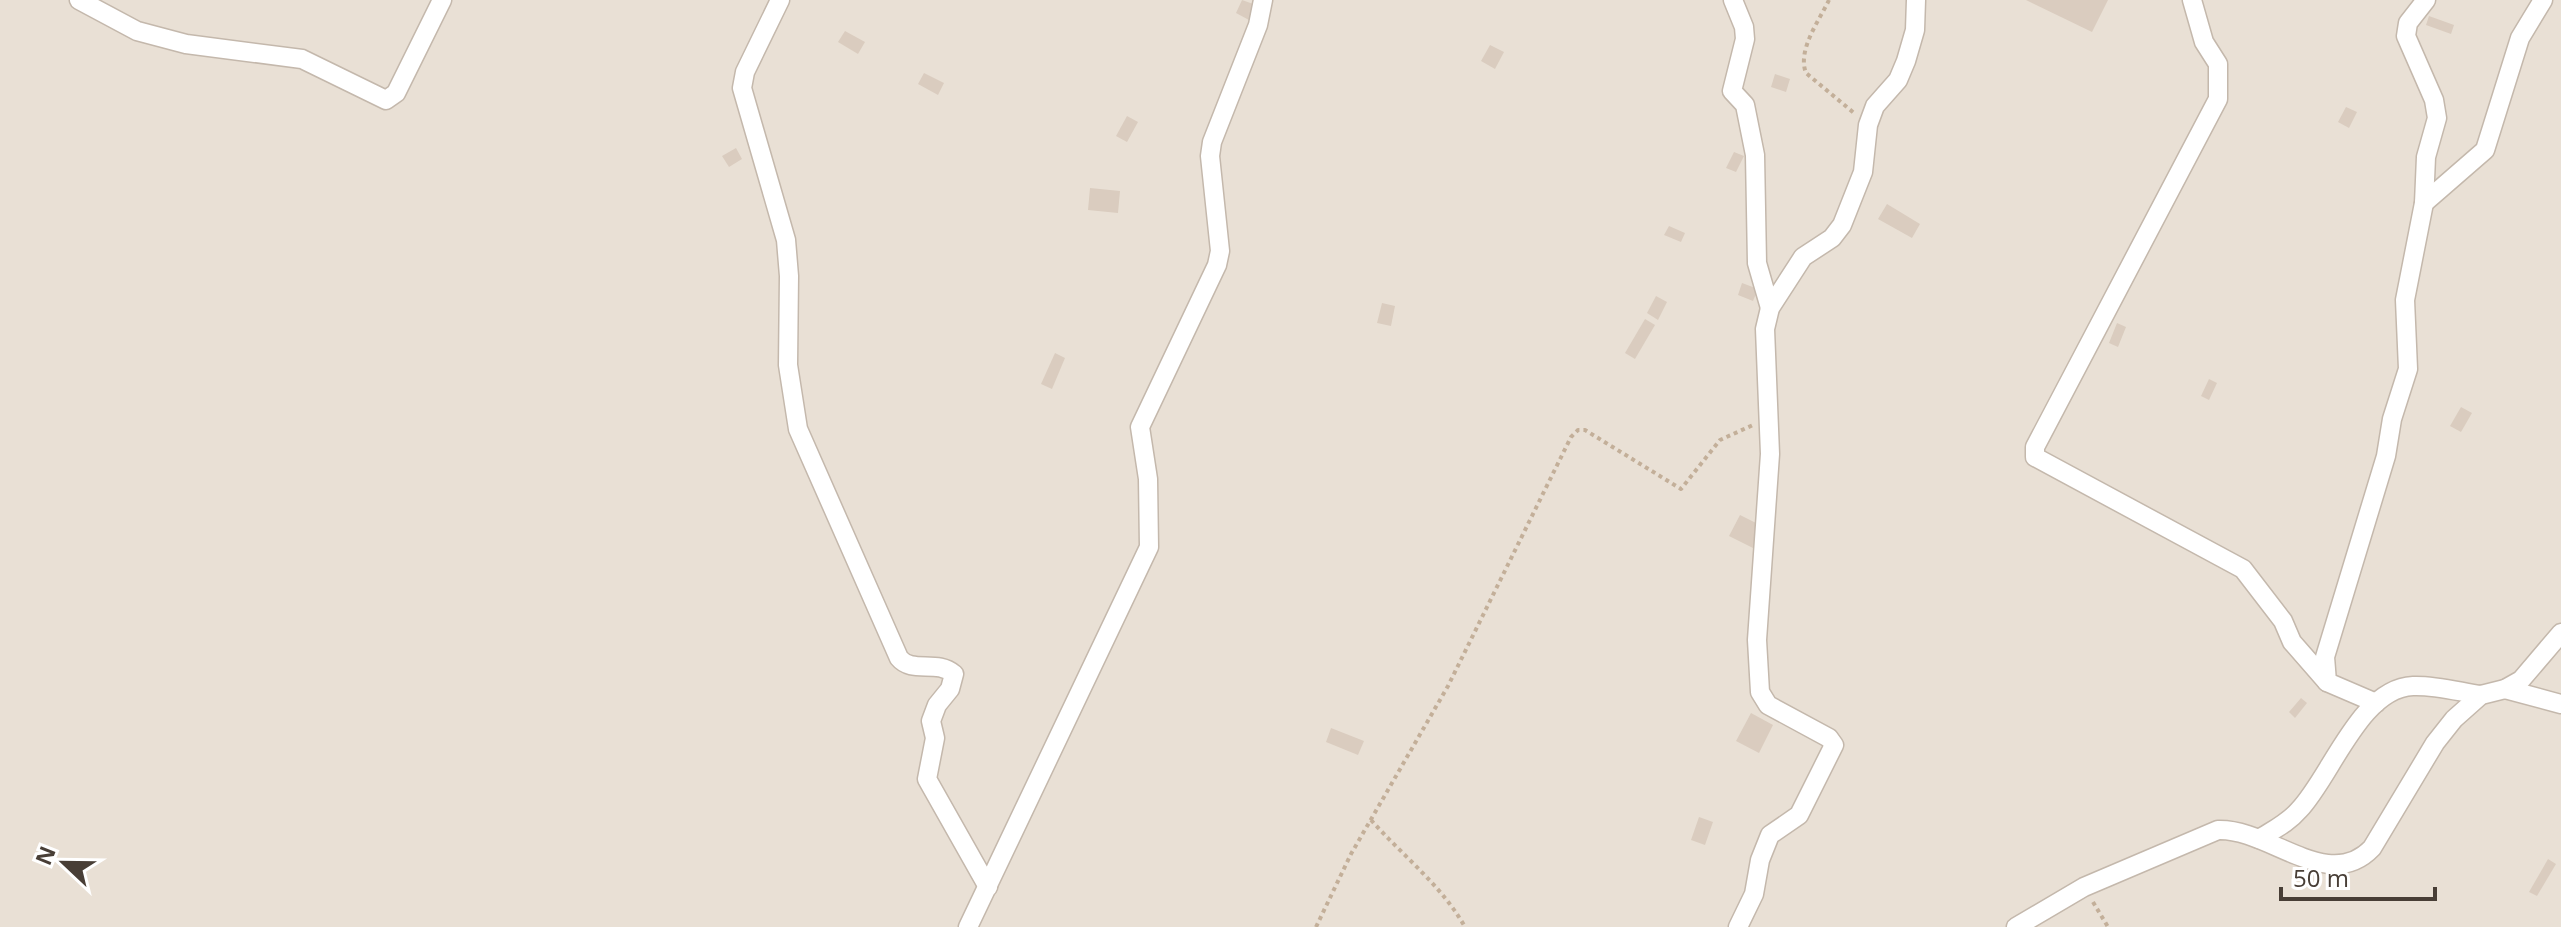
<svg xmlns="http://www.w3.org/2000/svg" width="2561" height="927" font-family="'Open Sans',sans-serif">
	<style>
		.residential { fill: #e9e0d5 }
		.building { fill: #daccbf }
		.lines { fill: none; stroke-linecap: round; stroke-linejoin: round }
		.minor-casing { stroke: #c4b8ac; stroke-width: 21 }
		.path { stroke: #c3af99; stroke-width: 4; stroke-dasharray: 4 4; stroke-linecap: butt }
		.minor { stroke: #fff; stroke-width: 18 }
	</style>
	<rect width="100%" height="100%" fill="#f5efe7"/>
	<rect class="residential" x="0" y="0" width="2561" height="927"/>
	<g class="building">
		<path d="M 1242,0 L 1256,5 L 1249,20 L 1236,13 Z"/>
		<path d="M 2026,0 L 2108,0 L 2092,32 Z"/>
		<path d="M 2429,16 L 2454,25 L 2451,34 L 2426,25 Z"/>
		<path d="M 845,31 L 865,42 L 858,54 L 838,42 Z"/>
		<path d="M 1490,45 L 1504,52 L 1495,69 L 1481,61 Z"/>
		<path d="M 924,73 L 944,83 L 938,95 L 918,84 Z"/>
		<path d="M 1775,74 L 1790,79 L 1786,92 L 1771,87 Z"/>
		<path d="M 2346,107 L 2357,112 L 2349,128 L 2338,122 Z"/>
		<path d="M 1127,116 L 1138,122 L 1127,142 L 1116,136 Z"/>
		<path d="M 736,148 L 742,159 L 729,167 L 722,156 Z"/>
		<path d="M 1734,152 L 1744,156 L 1736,172 L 1726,168 Z"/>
		<path d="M 1090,188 L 1120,191 L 1118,213 L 1088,210 Z"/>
		<path d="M 1887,204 L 1920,224 L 1912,238 L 1878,219 Z"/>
		<path d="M 1669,226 L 1685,233 L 1681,242 L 1664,235 Z"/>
		<path d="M 1742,283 L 1758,289 L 1753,301 L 1738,295 Z"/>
		<path d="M 1656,296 L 1667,302 L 1658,320 L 1647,313 Z"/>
		<path d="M 1382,303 L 1395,306 L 1391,326 L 1377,323 Z"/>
		<path d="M 1645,319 L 1655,325 L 1635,359 L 1625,353 Z"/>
		<path d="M 2117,323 L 2126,327 L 2118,347 L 2109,343 Z"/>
		<path d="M 1055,353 L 1065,358 L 1052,389 L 1041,384 Z"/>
		<path d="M 2209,379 L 2217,383 L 2209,400 L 2201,396 Z"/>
		<path d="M 2461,407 L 2472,413 L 2461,432 L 2450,426 Z"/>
		<path d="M 1740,515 L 1764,527 L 1753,548 L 1729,536 Z"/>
		<path d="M 2301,698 L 2307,703 L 2295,718 L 2289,712 Z"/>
		<path d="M 1751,713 L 1773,725 L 1759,753 L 1736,741 Z"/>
		<path d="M 1331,728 L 1364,741 L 1358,755 L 1326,742 Z"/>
		<path d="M 1699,817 L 1713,822 L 1705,845 L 1691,840 Z"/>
		<path d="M 2548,859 L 2556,864 L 2537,896 L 2529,892 Z"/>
	</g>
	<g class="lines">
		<defs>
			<g id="minor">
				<path d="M 79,0 L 137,31 L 186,44 L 302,59 L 386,100 L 396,93 L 442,0"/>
				<path d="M 780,0 L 745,72 L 742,88 L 786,240 L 789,276 L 788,365 L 798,429 L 899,658 C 912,674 937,659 954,674 L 950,689 L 937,705 L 931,721 L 935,738 L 927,779 L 988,887"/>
				<path d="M 1733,0 L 1744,27 L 1745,39 L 1732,91 L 1745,105 L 1755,155 L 1757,263 L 1770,308"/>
				<path d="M 2192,0 L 2204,42 L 2218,64 L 2218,99 L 2035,447 L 2035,457 L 2243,569 L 2283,621 L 2292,642 L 2327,682"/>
				<path d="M 2424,203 L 2485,150 L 2520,38 L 2543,0"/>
				<path d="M 2505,689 L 2561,704"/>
				<path d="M 2376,703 L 2327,682 L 2325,657 L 2386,456 L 2392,419 L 2408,369 L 2405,300 L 2424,203 L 2426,157 L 2437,118 L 2434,100 L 2406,36 L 2408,23 L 2426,0"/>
				<path d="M 2259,839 C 2273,830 2288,823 2299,810 C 2331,777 2360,688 2413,686 C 2435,685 2460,692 2481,695"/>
				<path d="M 968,927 L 1149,547 L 1148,479 L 1140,427 L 1217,265 L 1220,251 L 1210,156 L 1212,142 L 1258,25 L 1263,0"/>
				<path d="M 1738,927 L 1754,894 L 1760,860 L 1770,835 L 1799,815 L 1834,745 L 1829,738 L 1768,705 L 1760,692 L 1757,640 L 1770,454 L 1765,329 L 1770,308 L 1803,257 L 1832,238 L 1842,225 L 1863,172 L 1868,125 L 1875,106 L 1898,80 L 1906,61 L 1915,30 L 1916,0"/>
				<path d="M 2016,927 L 2084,887 L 2218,830 C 2269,828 2328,894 2372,848 L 2435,743 L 2454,719 L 2481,695 L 2505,689 L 2521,680 L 2561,633"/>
			</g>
		</defs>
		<use href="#minor" class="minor-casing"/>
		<g class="path">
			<path d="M 1829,0 C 1819,21 1797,50 1806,73 L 1854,113"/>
			<path d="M 1371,820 C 1403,856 1442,886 1465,927"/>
			<path d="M 2093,902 L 2108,927"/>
			<path d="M 1316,927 L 1351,854 L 1448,686 L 1571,437 L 1578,430 L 1585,430 L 1681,489 L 1720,440 L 1753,425"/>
		</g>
		<use href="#minor" class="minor"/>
	</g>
	<g transform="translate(64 863) rotate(292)" stroke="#ffffff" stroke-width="6" paint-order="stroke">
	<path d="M0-6L14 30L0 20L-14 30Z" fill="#483e36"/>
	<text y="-12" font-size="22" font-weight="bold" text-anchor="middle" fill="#483e36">N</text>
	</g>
	<path d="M2281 887v12h154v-12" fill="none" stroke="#483e36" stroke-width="4"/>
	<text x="2293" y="887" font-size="24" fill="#483e36" stroke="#ffffff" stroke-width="6" paint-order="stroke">50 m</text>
</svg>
